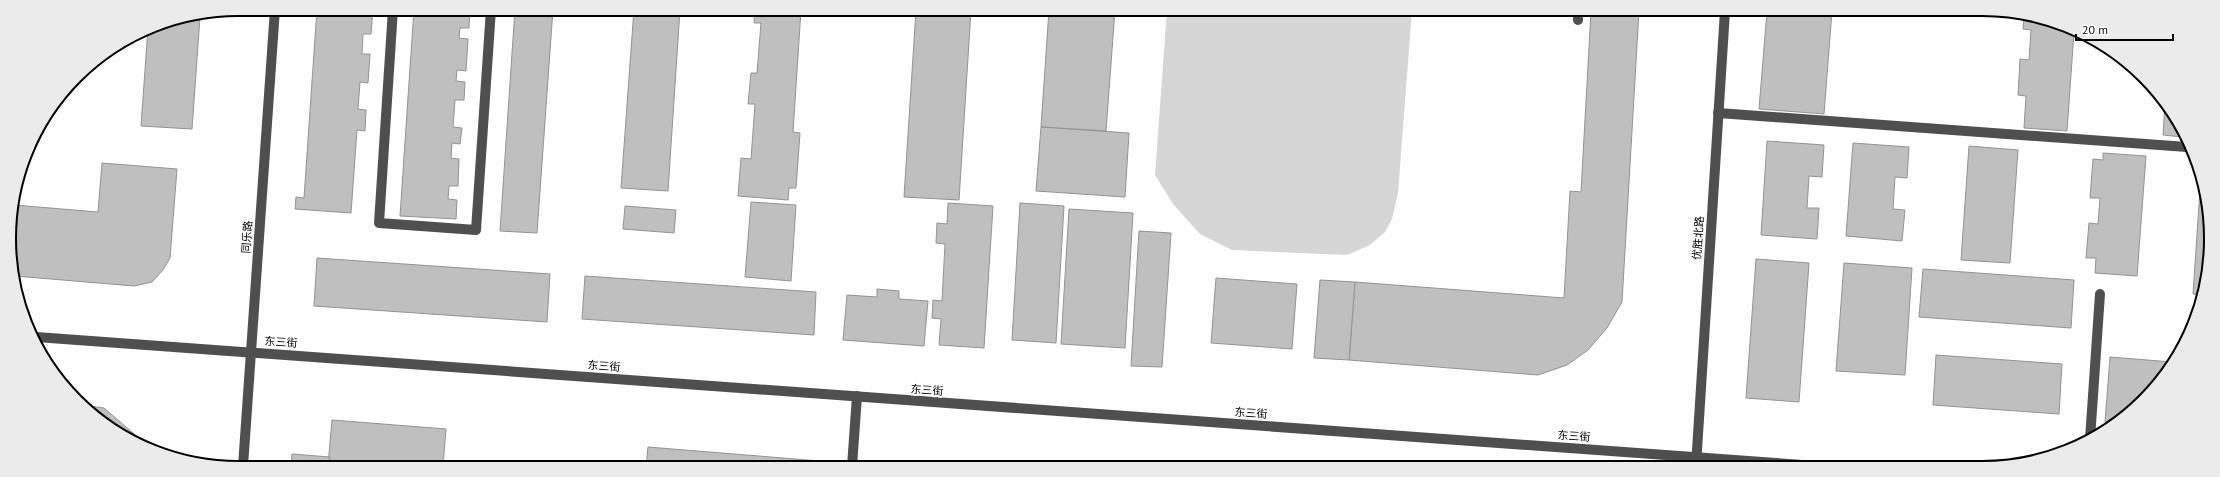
<svg xmlns="http://www.w3.org/2000/svg" width="2220" height="477" font-family="'PT Sans','Noto Sans SC',sans-serif">
	<style>
		.green { fill: #d6d6d6 }
		.building { fill: #bfbfbf; stroke: #939393 }
		.lines { fill: none; stroke-linecap: round; stroke-linejoin: round }
		.minor { stroke: #4f4f4f; stroke-width: 10 }
		.labels { text-anchor: middle; dominant-baseline: central; stroke-width: 4; stroke-linejoin: round; paint-order: stroke }
		.street-label { font-size: 11px; fill: #000; stroke: #fff }
		.rim { fill: none; stroke: #000; stroke-width: 2 }
	</style>
	<rect width="100%" height="100%" fill="#fff"/>
	<path class="green" d="M 1167,10 L 1412,10 L 1398,193 L 1392,219 L 1385,232 L 1370,245 L 1347,255 L 1232,250 L 1200,234 L 1173,204 L 1155,175 Z"/>
	<g class="building">
		<path d="M 317,9 L 373,9 L 371,34 L 363,34 L 362,54 L 370,54 L 368,83 L 360,82 L 358,109 L 366,110 L 365,131 L 357,130 L 351,213 L 295,209 L 296,197 L 304,198 Z"/>
		<path d="M 414,9 L 470,9 L 469,28 L 460,28 L 459,38 L 468,39 L 466,71 L 457,70 L 456,81 L 465,82 L 464,100 L 455,100 L 453,127 L 462,128 L 460,144 L 452,143 L 451,158 L 459,159 L 458,186 L 449,186 L 448,199 L 457,200 L 456,219 L 400,216 Z"/>
		<path d="M 515,9 L 553,9 L 537,233 L 500,231 Z"/>
		<path d="M 634,9 L 680,9 L 668,191 L 621,188 Z"/>
		<path d="M 755,10 L 801,10 L 793,132 L 800,133 L 796,188 L 789,188 L 788,200 L 738,196 L 741,158 L 751,159 L 755,104 L 748,104 L 751,73 L 757,73 L 761,23 L 754,23 Z"/>
		<path d="M 916,10 L 971,10 L 959,200 L 904,197 Z"/>
		<path d="M 1049,10 L 1115,10 L 1106,131 L 1041,127 Z"/>
		<path d="M 1591,11 L 1639,11 L 1622,302 L 1607,328 L 1588,350 L 1567,365 L 1538,375 L 1349,360 L 1355,282 L 1564,298 L 1570,191 L 1581,192 Z"/>
		<path d="M 1767,11 L 1832,11 L 1824,114 L 1759,109 Z"/>
		<path d="M 2024,15 L 2074,32 L 2067,131 L 2024,128 L 2026,96 L 2018,95 L 2020,59 L 2029,60 L 2031,30 L 2023,29 Z"/>
		<path d="M 200,17 L 192,129 L 141,126 L 148,28 Z"/>
		<path d="M 2157,93 L 2164,99 L 2182,137 L 2163,135 L 2165,103 L 2157,102 Z"/>
		<path d="M 1041,127 L 1129,133 L 1125,197 L 1036,191 Z"/>
		<path d="M 1767,141 L 1824,145 L 1822,177 L 1809,176 L 1807,208 L 1819,208 L 1817,239 L 1761,235 Z"/>
		<path d="M 1853,143 L 1909,147 L 1907,178 L 1895,177 L 1893,209 L 1905,210 L 1902,241 L 1846,236 Z"/>
		<path d="M 1969,146 L 2018,150 L 2010,263 L 1961,260 Z"/>
		<path d="M 2103,153 L 2146,156 L 2137,276 L 2095,273 L 2096,258 L 2086,258 L 2089,223 L 2098,224 L 2100,198 L 2090,198 L 2093,159 L 2103,160 Z"/>
		<path d="M 102,163 L 177,169 L 170,258 L 163,270 L 152,282 L 134,286 L 15,276 L 10,223 L 14,205 L 98,212 Z"/>
		<path d="M 2201,175 L 2203,179 L 2209,269 L 2201,295 L 2193,294 Z"/>
		<path d="M 751,202 L 796,205 L 791,281 L 745,277 Z"/>
		<path d="M 948,203 L 993,206 L 984,348 L 939,345 L 941,319 L 932,318 L 933,300 L 942,301 L 945,244 L 936,243 L 937,223 L 947,224 Z"/>
		<path d="M 1020,203 L 1064,206 L 1056,343 L 1012,340 Z"/>
		<path d="M 625,206 L 676,210 L 674,233 L 623,229 Z"/>
		<path d="M 1069,209 L 1133,213 L 1125,348 L 1061,344 Z"/>
		<path d="M 1139,231 L 1171,233 L 1162,367 L 1131,366 Z"/>
		<path d="M 317,258 L 550,274 L 547,322 L 314,306 Z"/>
		<path d="M 1756,259 L 1809,263 L 1799,402 L 1746,398 Z"/>
		<path d="M 1844,263 L 1912,268 L 1905,375 L 1836,371 Z"/>
		<path d="M 1923,269 L 2074,280 L 2071,328 L 1919,317 Z"/>
		<path d="M 585,276 L 816,292 L 814,335 L 582,319 Z"/>
		<path d="M 1216,278 L 1297,284 L 1292,349 L 1211,343 Z"/>
		<path d="M 1320,280 L 1355,282 L 1349,360 L 1314,358 Z"/>
		<path d="M 877,289 L 899,291 L 899,299 L 928,301 L 924,346 L 843,340 L 847,295 L 877,297 Z"/>
		<path d="M 1936,355 L 2062,364 L 2059,414 L 1933,405 Z"/>
		<path d="M 2110,357 L 2172,362 L 2144,401 L 2113,423 L 2105,422 Z"/>
		<path d="M 89,406 L 104,408 L 147,445 L 124,437 Z"/>
		<path d="M 332,420 L 446,429 L 443,466 L 328,465 Z"/>
		<path d="M 648,447 L 832,462 L 832,466 L 646,466 Z"/>
		<path d="M 292,454 L 330,457 L 328,466 L 291,466 Z"/>
		<path d="M 880,461 L 947,466 L 880,466 Z"/>
	</g>
	<g class="lines">
		<g class="minor">
			<path d="M 393,9 L 379,223 L 476,230 L 491,9"/>
			<path d="M 1578,20 L 1578,11"/>
			<path d="M 1718,113 L 2187,147"/>
			<path d="M 36,337 L 1817,466"/>
			<path d="M 2090,439 L 2100,294"/>
			<path d="M 243,466 L 275,9"/>
			<path d="M 852,466 L 857,396"/>
			<path d="M 1696,466 L 1725,11"/>
		</g>
	</g>
	<g class="labels">
		<g class="street-label">
			<text transform="translate(247 237) rotate(-86)">同乐路</text>
			<text transform="translate(1698 238) rotate(-86)">优胜北路</text>
			<text transform="translate(281 342) rotate(4)">东三街</text>
			<text transform="translate(604 366) rotate(4)">东三街</text>
			<text transform="translate(927 390) rotate(4)">东三街</text>
			<text transform="translate(1251 413) rotate(4)">东三街</text>
			<text transform="translate(1574 436) rotate(4)">东三街</text>
		</g>
	</g>
	<path d="M0 0H2220V477H0ZM238 16H1982A222 222 0 0 1 2204 238V239A222 222 0 0 1 1982 461H238A222 222 0 0 1 16 239V238A222 222 0 0 1 238 16Z" fill="#ebebeb" fill-rule="evenodd"/>
	<path class="rim" d="M238 16H1982A222 222 0 0 1 2204 238V239A222 222 0 0 1 1982 461H238A222 222 0 0 1 16 239V238A222 222 0 0 1 238 16Z"/>
	<path d="M2076 34v6h97v-6" fill="none" stroke="#000000" stroke-width="2"/>
	<text x="2082" y="34" font-size="12" fill="#000000" stroke="#ffffff" stroke-width="3" paint-order="stroke">20 m</text>
</svg>
